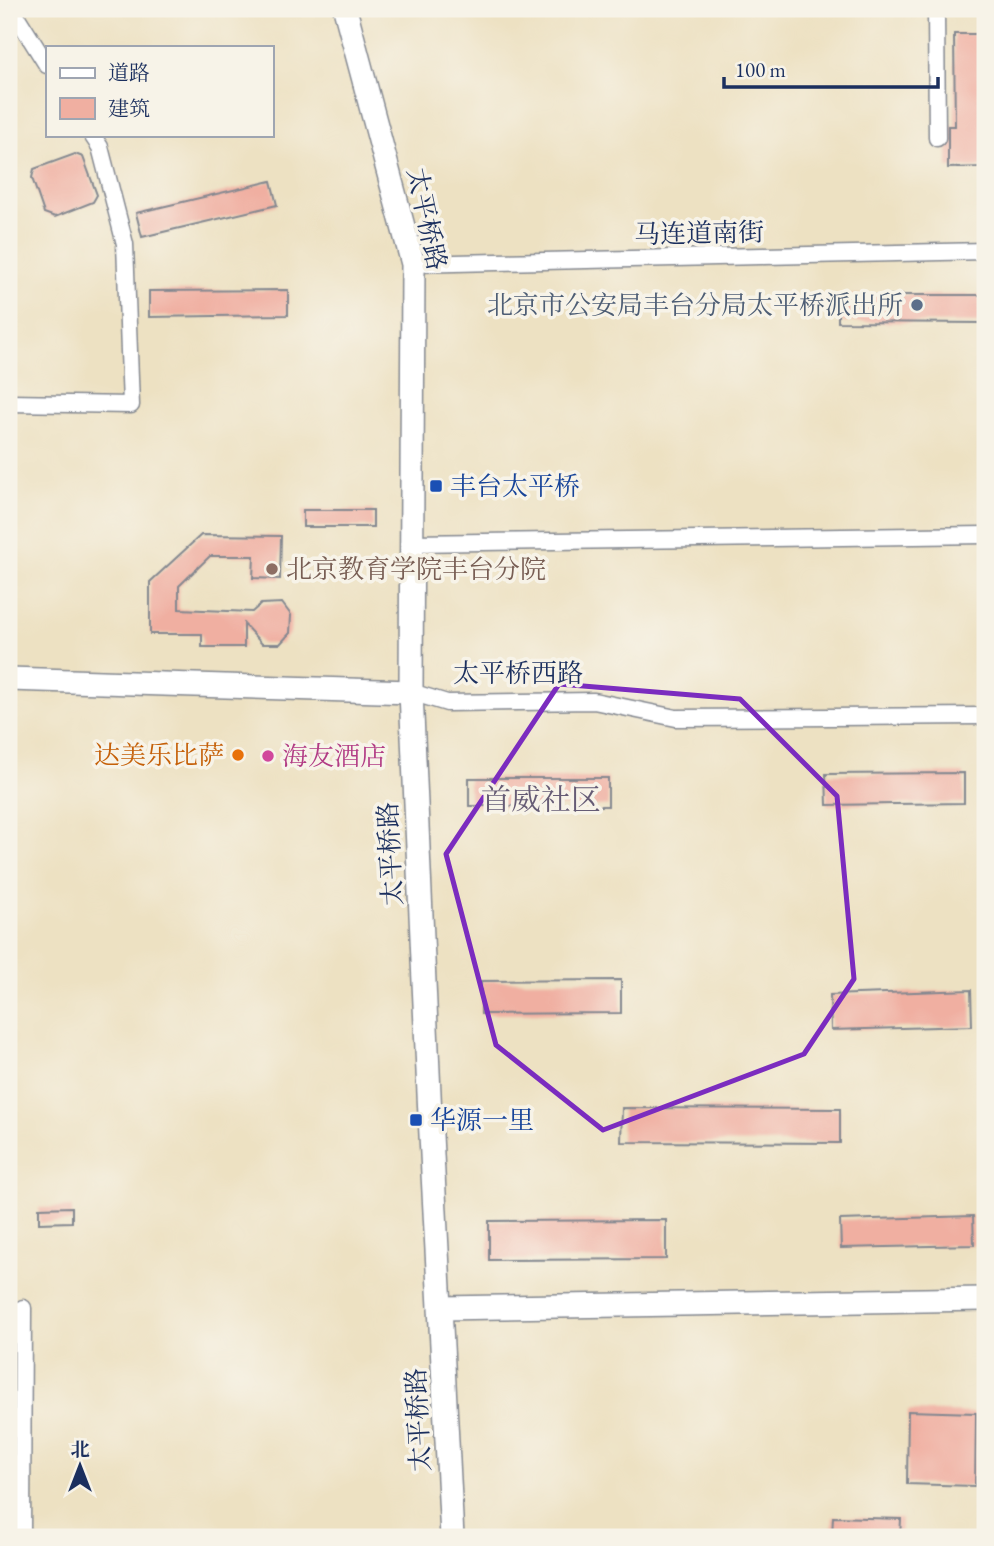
<svg xmlns="http://www.w3.org/2000/svg" width="994" height="1546" font-family="'EB Garamond','Noto Serif SC',serif">
	<style>
		.building { fill: #f0afa1 }
		.lines { fill: none; stroke-linecap: round; stroke-linejoin: round }
		.street-casing { stroke: #848890; stroke-width: 19 }
		.secondary-casing { stroke: #848890; stroke-width: 26 }
		.street { stroke: #fff; stroke-width: 16 }
		.secondary { stroke: #fff; stroke-width: 23 }
		.marked { fill: none; stroke: #7b2cbf; stroke-width: 5; stroke-linejoin: round }
		.service-dot { fill: #5c6f8a; stroke: #f7f3e8; stroke-width: 2.5 }
		.transit-dot { fill: #1a4fb4; stroke: #f7f3e8; stroke-width: 2.5 }
		.education-dot { fill: #8d6e63; stroke: #f7f3e8; stroke-width: 2.5 }
		.food-dot { fill: #e8710a; stroke: #f7f3e8; stroke-width: 2.5 }
		.hotel-dot { fill: #d1479c; stroke: #f7f3e8; stroke-width: 2.5 }
		.labels { text-anchor: middle; dominant-baseline: central; stroke-width: 7; stroke-linejoin: round; paint-order: stroke }
		.street-label { font-size: 26px; fill: #1b2f5e; stroke: #f7f3e8 }
		.service-label { font-size: 26px; fill: #4e5e75; stroke: #f7f3e8; text-anchor: end }
		.transit-label { font-size: 26px; fill: #164399; stroke: #f7f3e8; text-anchor: start }
		.education-label { font-size: 26px; fill: #785e54; stroke: #f7f3e8; text-anchor: start }
		.food-label { font-size: 26px; fill: #c56008; stroke: #f7f3e8; text-anchor: end }
		.hotel-label { font-size: 26px; fill: #b23c85; stroke: #f7f3e8; text-anchor: start }
		.quarter-label { font-size: 30px; fill: #665c75; stroke: #f7f3e8 }
	</style>
	<rect width="100%" height="100%" fill="#f7f3e8"/>
	<filter id="ink" filterUnits="userSpaceOnUse"><feTurbulence type="fractalNoise" baseFrequency=".0143" numOctaves="2"/><feDisplacementMap in="SourceGraphic" scale="14" xChannelSelector="R" yChannelSelector="G"/><feConvolveMatrix kernelMatrix="1 2 1 2 8 2 1 2 1" color-interpolation-filters="sRGB"/></filter>
	<filter id="wash" filterUnits="userSpaceOnUse"><feTurbulence type="fractalNoise" baseFrequency=".00686" numOctaves="4" result="noise"/><feDisplacementMap in="SourceGraphic" scale="28" xChannelSelector="R" yChannelSelector="G"/><feGaussianBlur stdDeviation="1.57" result="paint"/><feColorMatrix in="noise" values="0 0 0 0 0 0 0 0 0 0 0 0 0 0 0 0 0 1.4 0 .05"/><feComposite in="paint" operator="in"/></filter>
	<g filter="url(#wash)">
		<rect width="100%" height="100%" fill="#ede1c2"/>
		<g id="blocks">
			<g class="building">
				<path d="M 954,34 L 985,34 L 985,167 L 948,168 L 948,126 L 955,126 Z"/>
				<path d="M 75,154 L 83,157 L 97,195 L 93,202 L 55,217 L 44,213 L 32,178 L 34,169 Z"/>
				<path d="M 271,181 L 277,205 L 142,237 L 136,213 Z"/>
				<path d="M 288,290 L 288,315 L 149,317 L 149,291 Z"/>
				<path d="M 838,295 L 985,295 L 985,323 L 838,322 Z"/>
				<rect x="303" y="510" width="70" height="17"/>
				<path d="M 201,535 L 281,536 L 280,579 L 253,578 L 254,556 L 210,556 L 179,586 L 179,609 L 252,612 L 261,604 L 282,603 L 291,615 L 290,633 L 280,644 L 262,644 L 244,624 L 244,647 L 202,647 L 202,634 L 150,634 L 150,582 Z"/>
				<path d="M 964,773 L 964,803 L 827,805 L 826,774 Z"/>
				<rect x="469" y="778" width="139" height="28"/>
				<path d="M 621,980 L 621,1013 L 481,1014 L 481,981 Z"/>
				<path d="M 971,990 L 972,1026 L 831,1030 L 830,995 Z"/>
				<path d="M 622,1108 L 840,1109 L 840,1143 L 621,1142 Z"/>
				<path d="M 72,1207 L 72,1222 L 39,1223 L 39,1208 Z"/>
				<path d="M 973,1216 L 974,1245 L 841,1248 L 840,1220 Z"/>
				<path d="M 666,1220 L 666,1259 L 489,1260 L 489,1221 Z"/>
				<path d="M 908,1411 L 976,1413 L 975,1486 L 907,1484 Z"/>
				<path d="M 833,1517 L 901,1519 L 900,1537 L 832,1537 Z"/>
			</g>
		</g>
	</g>
	<g filter="url(#ink)">
		<use href="#blocks" fill-opacity="0" stroke="#848890" stroke-width="2"/>
		<g class="lines">
			<defs>
				<g id="street">
					<path d="M 12,9 L 47,65"/>
					<path d="M 936,9 L 937,138"/>
					<path d="M 413,264 L 985,251"/>
					<path d="M 9,403 L 131,405 L 125,244 L 100,147 L 92,135"/>
					<path d="M 413,543 L 985,535"/>
					<path d="M 411,692 L 447,703 L 594,701 L 676,718 L 985,716"/>
					<path d="M 22,1537 L 23,1308"/>
				</g>
				<g id="secondary">
					<path d="M 345,9 L 413,264 L 411,692 L 430,1116 L 452,1537"/>
					<path d="M 9,679 L 411,692"/>
					<path d="M 441,1308 L 985,1299"/>
				</g>
			</defs>
			<use href="#street" class="street-casing"/>
			<use href="#secondary" class="secondary-casing"/>
			<use href="#street" class="street"/>
			<use href="#secondary" class="secondary"/>
		</g>
	</g>
	<path class="marked" d="M 559,684 L 740,699 L 837,796 L 854,979 L 804,1054 L 603,1130 L 496,1045 L 446,854 Z"/>
	<circle class="service-dot" cx="917" cy="305" r="7"/>
	<g class="transit-dot">
		<rect x="429" y="479" width="14" height="14" rx="3.5"/>
		<rect x="409" y="1113" width="14" height="14" rx="3.5"/>
	</g>
	<circle class="education-dot" cx="272" cy="569" r="7"/>
	<circle class="food-dot" cx="238" cy="755" r="7"/>
	<circle class="hotel-dot" cx="268" cy="756" r="7"/>
	<g class="labels">
		<g class="street-label">
			<text transform="translate(427 219) rotate(78)">太平桥路</text>
			<text transform="translate(699 233) rotate(-1)">马连道南街</text>
			<text x="518" y="673">太平桥西路</text>
			<text transform="translate(390 854) rotate(-93)">太平桥路</text>
			<text transform="translate(418 1420) rotate(-93)">太平桥路</text>
		</g>
		<g class="service-label">
			<text x="903" y="305">北京市公安局丰台分局太平桥派出所</text>
		</g>
		<g class="transit-label">
			<text x="450" y="486">丰台太平桥</text>
			<text x="430" y="1120">华源一里</text>
		</g>
		<g class="education-label">
			<text x="286" y="569">北京教育学院丰台分院</text>
		</g>
		<g class="food-label">
			<text x="224" y="755">达美乐比萨</text>
		</g>
		<g class="hotel-label">
			<text x="282" y="756">海友酒店</text>
		</g>
		<g class="quarter-label">
			<text x="541" y="799">首威社区</text>
		</g>
	</g>
	<rect width="994" height="1546" fill="none" stroke="#f7f3e8" stroke-width="35"/>
	<rect x="46" y="46" width="228" height="91" fill="#f7f3e8" stroke="#9fa5b1" stroke-width="2"/>
	<rect x="60" y="68" width="35" height="10" fill="#ffffff" stroke="#9fa5b1" stroke-width="2"/>
	<text x="108" y="80" font-size="21" fill="#1b2f5e">道路</text>
	<rect x="60" y="98" width="35" height="21" fill="#f0afa1" stroke="#9fa5b1" stroke-width="2"/>
	<text x="108" y="116" font-size="21" fill="#1b2f5e">建筑</text>
	<g transform="translate(80 1466)" stroke="#f7f3e8" stroke-width="5" paint-order="stroke">
	<path d="M0-5L12 26L0 18L-12 26Z" fill="#1b2f5e"/>
	<text y="-10" font-size="19" font-weight="bold" text-anchor="middle" fill="#1b2f5e">北</text>
	</g>
	<path d="M724 77v10h214v-10" fill="none" stroke="#1b2f5e" stroke-width="3.5"/>
	<text x="735" y="77" font-size="21" fill="#1b2f5e" stroke="#f7f3e8" stroke-width="5" paint-order="stroke">100 m</text>
</svg>
